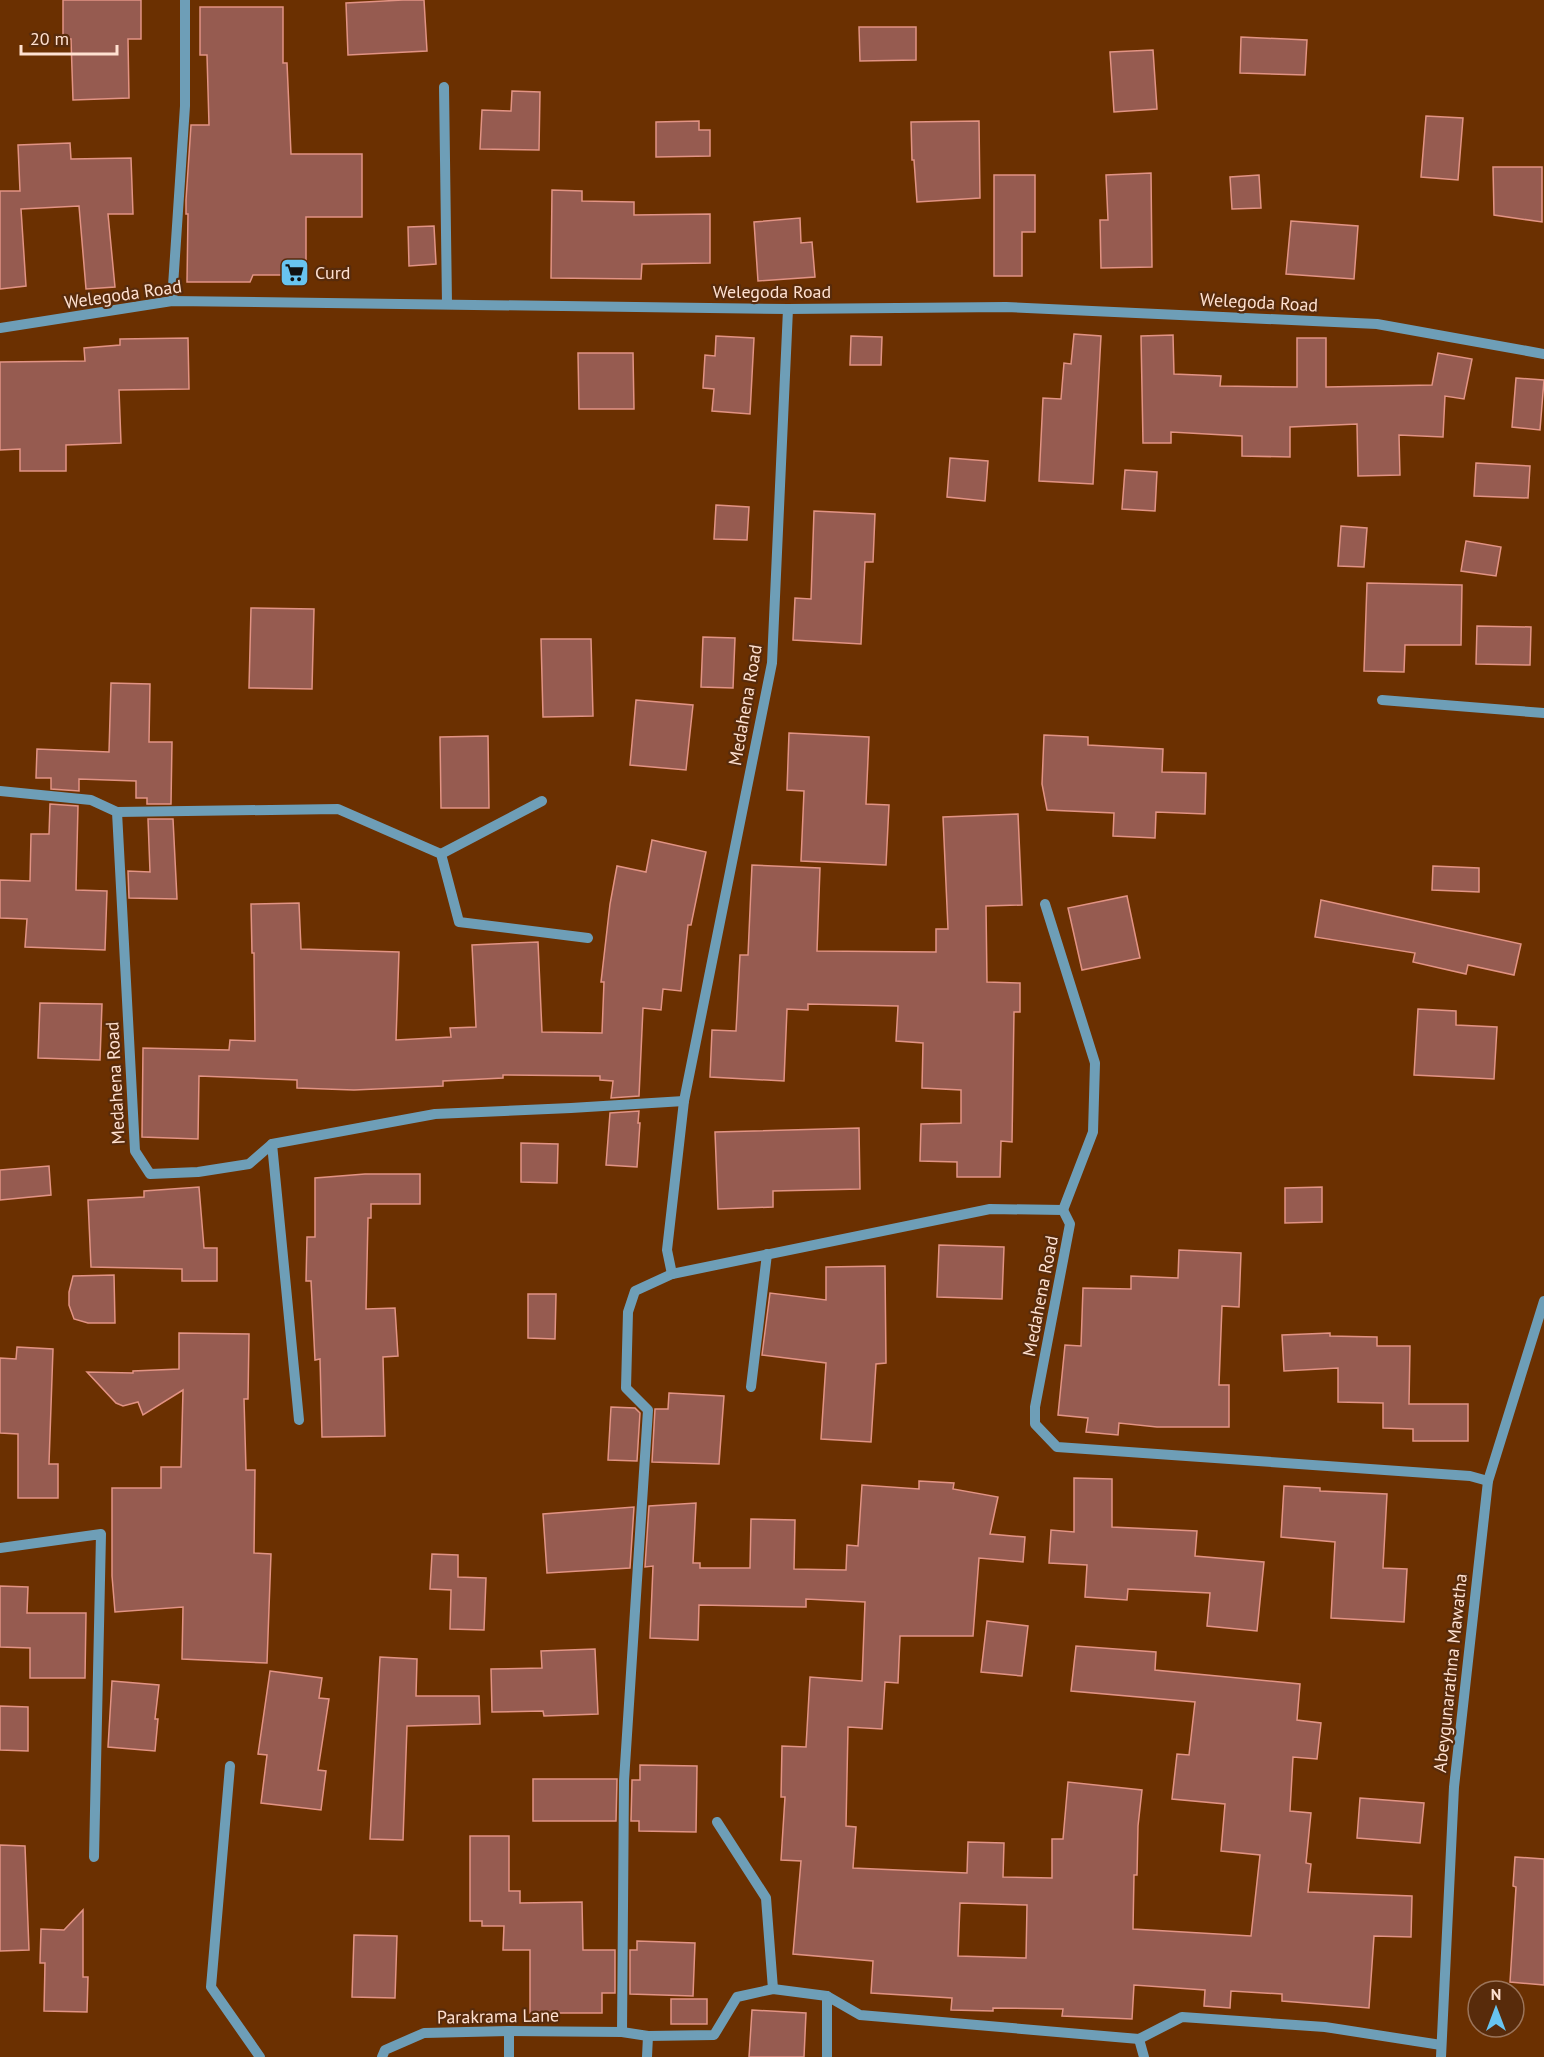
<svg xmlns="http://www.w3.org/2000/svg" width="1544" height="2057" font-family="'PT Sans',sans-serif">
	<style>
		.building { fill: #965b50; stroke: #e29384; stroke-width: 1.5; fill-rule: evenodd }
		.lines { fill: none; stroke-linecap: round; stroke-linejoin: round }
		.minor { stroke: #6e9eb7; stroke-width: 10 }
		.labels { text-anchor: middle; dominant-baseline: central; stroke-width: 4.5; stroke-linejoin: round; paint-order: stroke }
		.poi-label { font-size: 18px; fill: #ffe1d1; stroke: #582b0b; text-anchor: start }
		.street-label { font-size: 18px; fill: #ffe1d1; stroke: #582b0b }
	</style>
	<rect width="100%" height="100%" fill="#6b3001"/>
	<g class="building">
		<path d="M 63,0 L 141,0 L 141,39 L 128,39 L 129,98 L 73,100 L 71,39 L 63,39 Z"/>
		<path d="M 403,0 L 424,0 L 427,51 L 348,55 L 346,3 Z"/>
		<path d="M 200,7 L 283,7 L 283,63 L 287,63 L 291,154 L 362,154 L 362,217 L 306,217 L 306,275 L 253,275 L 250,282 L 187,282 L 188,214 L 186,214 L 186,200 L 191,125 L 209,125 L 207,55 L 200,55 Z"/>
		<path d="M 859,27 L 916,27 L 916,60 L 860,61 Z"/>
		<path d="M 1241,37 L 1307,40 L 1305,75 L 1240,73 Z"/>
		<path d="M 1153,50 L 1157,109 L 1114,112 L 1110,52 Z"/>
		<path d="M 512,91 L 540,92 L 539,150 L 480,149 L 482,110 L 511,111 Z"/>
		<path d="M 1426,116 L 1463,118 L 1458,180 L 1421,177 Z"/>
		<path d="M 699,121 L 699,130 L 710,130 L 710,156 L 656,157 L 656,122 Z"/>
		<path d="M 979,121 L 980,198 L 917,202 L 914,160 L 912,160 L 911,122 Z"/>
		<path d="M 70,143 L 71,159 L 131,158 L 133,214 L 108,214 L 115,287 L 86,289 L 79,206 L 21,209 L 26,286 L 0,289 L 0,191 L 20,191 L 18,145 Z"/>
		<path d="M 1493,167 L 1542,167 L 1542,222 L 1494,215 Z"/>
		<path d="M 1151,173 L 1152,267 L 1101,268 L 1100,220 L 1108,220 L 1106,175 Z"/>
		<path d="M 994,175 L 1035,175 L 1035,232 L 1022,232 L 1022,276 L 994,276 Z"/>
		<path d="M 1259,175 L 1261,208 L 1232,209 L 1230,177 Z"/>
		<path d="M 552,190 L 582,191 L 582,201 L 634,202 L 634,215 L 710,214 L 710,263 L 642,264 L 641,279 L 551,278 Z"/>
		<path d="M 800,218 L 801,243 L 812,242 L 815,277 L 758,281 L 754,222 Z"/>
		<path d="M 1291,221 L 1358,226 L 1354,279 L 1286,274 Z"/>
		<path d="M 434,226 L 436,264 L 409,266 L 408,227 Z"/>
		<path d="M 1074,334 L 1101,336 L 1093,484 L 1039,481 L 1043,398 L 1061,399 L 1064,363 L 1071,364 Z"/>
		<path d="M 1173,335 L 1174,374 L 1221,376 L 1220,386 L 1297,387 L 1297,338 L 1326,338 L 1326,387 L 1432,385 L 1438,353 L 1472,359 L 1464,399 L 1445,396 L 1443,437 L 1399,435 L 1400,475 L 1358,476 L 1357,424 L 1290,427 L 1290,457 L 1242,456 L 1242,436 L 1171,432 L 1171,443 L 1143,443 L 1141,336 Z"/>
		<path d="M 716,336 L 754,338 L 750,414 L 712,411 L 714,389 L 703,388 L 705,355 L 715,356 Z"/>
		<path d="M 851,336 L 882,337 L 881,365 L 850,365 Z"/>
		<path d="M 188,338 L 189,389 L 119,390 L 121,443 L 66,445 L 66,471 L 20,471 L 20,449 L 0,450 L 0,362 L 85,361 L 84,348 L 120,345 L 120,339 Z"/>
		<path d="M 578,353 L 633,353 L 634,409 L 579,409 Z"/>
		<path d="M 1516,378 L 1544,380 L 1540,430 L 1512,427 Z"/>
		<path d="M 950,458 L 988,461 L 985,501 L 947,497 Z"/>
		<path d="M 1476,463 L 1530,466 L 1528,498 L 1474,496 Z"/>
		<path d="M 1125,470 L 1157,472 L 1155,511 L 1122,509 Z"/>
		<path d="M 716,505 L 749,507 L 747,540 L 714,539 Z"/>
		<path d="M 814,511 L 875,514 L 873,562 L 865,562 L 861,644 L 793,640 L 795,598 L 811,599 Z"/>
		<path d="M 1341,526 L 1367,528 L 1364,567 L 1338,566 Z"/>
		<path d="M 1466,541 L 1501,547 L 1496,576 L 1461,571 Z"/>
		<path d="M 1367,583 L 1462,585 L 1461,645 L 1405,645 L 1404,672 L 1364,671 Z"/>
		<path d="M 251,608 L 314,609 L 312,689 L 249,688 Z"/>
		<path d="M 1477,626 L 1531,627 L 1530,665 L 1476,664 Z"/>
		<path d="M 703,637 L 735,638 L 733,688 L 701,687 Z"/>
		<path d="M 541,639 L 591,639 L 593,716 L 543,717 Z"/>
		<path d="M 111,683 L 150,684 L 149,742 L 172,742 L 171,804 L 147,804 L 147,798 L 136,798 L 136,781 L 79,779 L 79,791 L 51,789 L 51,778 L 36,778 L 37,749 L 109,752 Z"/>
		<path d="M 636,700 L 693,705 L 686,770 L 630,765 Z"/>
		<path d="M 789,733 L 869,737 L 866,804 L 889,805 L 886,865 L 801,861 L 804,791 L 787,790 Z"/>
		<path d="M 1044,735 L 1088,737 L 1088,745 L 1163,749 L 1162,772 L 1206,773 L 1205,814 L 1156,812 L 1155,838 L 1113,836 L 1114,813 L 1047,810 L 1042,784 Z"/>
		<path d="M 488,736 L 489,808 L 441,808 L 440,737 Z"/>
		<path d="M 50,804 L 78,806 L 76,890 L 107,891 L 105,950 L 25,947 L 27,919 L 0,918 L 0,880 L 30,881 L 31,834 L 49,834 Z"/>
		<path d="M 1018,814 L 1022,905 L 986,906 L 987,982 L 1020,983 L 1020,1012 L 1014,1012 L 1012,1142 L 1001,1141 L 1000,1177 L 957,1177 L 957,1162 L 920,1161 L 921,1124 L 961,1123 L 961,1090 L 922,1088 L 923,1043 L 896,1041 L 898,1006 L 808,1004 L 808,1010 L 787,1009 L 784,1081 L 710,1077 L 712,1030 L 736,1031 L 740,955 L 748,955 L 752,865 L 820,868 L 817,951 L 936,952 L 936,929 L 948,929 L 943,817 Z"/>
		<path d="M 148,819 L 173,819 L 177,899 L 129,898 L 128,871 L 150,872 Z"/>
		<path d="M 652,840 L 706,852 L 691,925 L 688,925 L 681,991 L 663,989 L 661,1010 L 643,1008 L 639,1096 L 611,1098 L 613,1081 L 600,1080 L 600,1076 L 503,1075 L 503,1078 L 443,1081 L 443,1086 L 354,1090 L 297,1088 L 297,1080 L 199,1076 L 198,1139 L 142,1137 L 143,1048 L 229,1050 L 230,1040 L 255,1041 L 254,953 L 252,953 L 251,904 L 299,903 L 301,949 L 399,952 L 396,1040 L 451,1037 L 450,1028 L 476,1027 L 472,945 L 538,942 L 542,1032 L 602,1033 L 604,982 L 601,982 L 610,904 L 617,866 L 646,872 Z"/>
		<path d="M 1433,866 L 1479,868 L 1479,892 L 1432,890 Z"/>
		<path d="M 1127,896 L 1140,958 L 1082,970 L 1068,908 Z"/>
		<path d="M 1321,900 L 1521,944 L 1514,975 L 1468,965 L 1466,974 L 1413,962 L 1415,953 L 1315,937 Z"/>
		<path d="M 40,1003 L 102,1004 L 100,1060 L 38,1058 Z"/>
		<path d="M 1418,1009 L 1456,1011 L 1456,1025 L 1497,1027 L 1494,1079 L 1414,1075 Z"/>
		<path d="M 639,1111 L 638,1123 L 640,1123 L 637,1167 L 606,1165 L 610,1113 Z"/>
		<path d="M 859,1128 L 860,1189 L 773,1191 L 773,1207 L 718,1209 L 715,1132 Z"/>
		<path d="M 521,1143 L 558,1144 L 557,1183 L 521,1182 Z"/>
		<path d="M 49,1166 L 51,1195 L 0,1200 L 0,1170 Z"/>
		<path d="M 365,1174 L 420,1174 L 420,1204 L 371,1204 L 371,1218 L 368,1218 L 366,1309 L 395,1308 L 398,1356 L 383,1357 L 385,1436 L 322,1437 L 320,1359 L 315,1360 L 311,1281 L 306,1281 L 307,1237 L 315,1237 L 315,1178 Z"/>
		<path d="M 199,1187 L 204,1248 L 217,1248 L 217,1281 L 182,1281 L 182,1269 L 91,1267 L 88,1200 L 144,1197 L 144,1191 Z"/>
		<path d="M 1322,1187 L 1322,1222 L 1285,1223 L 1285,1188 Z"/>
		<path d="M 939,1245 L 1004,1247 L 1002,1299 L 937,1297 Z"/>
		<path d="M 1179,1250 L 1241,1253 L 1239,1307 L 1222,1306 L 1219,1385 L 1229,1385 L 1229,1427 L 1157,1427 L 1119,1423 L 1118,1435 L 1086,1432 L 1088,1418 L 1058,1415 L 1065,1345 L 1081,1346 L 1083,1288 L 1131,1289 L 1131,1276 L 1178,1278 Z"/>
		<path d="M 885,1266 L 886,1363 L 876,1364 L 871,1442 L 821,1439 L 826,1363 L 762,1355 L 770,1293 L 826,1300 L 826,1267 Z"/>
		<path d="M 114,1275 L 115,1323 L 88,1323 L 74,1319 L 69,1305 L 69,1292 L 73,1276 Z"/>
		<path d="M 528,1294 L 556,1294 L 555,1339 L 528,1338 Z"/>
		<path d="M 179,1333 L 249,1334 L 248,1399 L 244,1399 L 246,1470 L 255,1470 L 254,1553 L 271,1554 L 267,1663 L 182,1659 L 183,1607 L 115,1612 L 112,1576 L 112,1488 L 161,1488 L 161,1467 L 181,1467 L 183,1390 L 143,1415 L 138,1402 L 123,1406 L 116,1403 L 87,1372 L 133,1373 L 133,1371 L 179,1369 Z"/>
		<path d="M 1330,1333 L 1330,1336 L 1377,1337 L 1377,1346 L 1410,1346 L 1409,1404 L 1468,1404 L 1468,1441 L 1413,1441 L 1413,1429 L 1383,1428 L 1383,1403 L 1338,1402 L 1338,1368 L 1284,1371 L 1282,1335 Z"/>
		<path d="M 17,1347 L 53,1349 L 49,1464 L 58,1464 L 58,1498 L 18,1498 L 18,1434 L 0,1433 L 0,1358 L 16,1359 Z"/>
		<path d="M 669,1393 L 724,1396 L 719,1464 L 652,1462 L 655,1409 L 668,1409 Z"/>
		<path d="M 611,1407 L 635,1408 L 640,1413 L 637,1461 L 608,1460 Z"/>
		<path d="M 1074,1478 L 1112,1479 L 1112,1527 L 1197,1531 L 1195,1556 L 1264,1562 L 1257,1631 L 1207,1626 L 1210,1593 L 1128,1589 L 1127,1600 L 1085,1597 L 1087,1565 L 1049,1563 L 1051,1530 L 1074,1532 Z"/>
		<path d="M 919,1481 L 954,1483 L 953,1489 L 998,1497 L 990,1534 L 1025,1537 L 1023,1562 L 979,1558 L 973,1636 L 900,1636 L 898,1683 L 885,1682 L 882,1729 L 848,1727 L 846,1826 L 856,1827 L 853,1868 L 967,1873 L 968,1842 L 1004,1843 L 1003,1877 L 1052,1878 L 1052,1839 L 1063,1839 L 1068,1782 L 1142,1790 L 1138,1826 L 1137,1875 L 1134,1875 L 1133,1929 L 1251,1936 L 1260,1855 L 1221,1851 L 1225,1804 L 1172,1799 L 1177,1754 L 1189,1755 L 1195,1702 L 1071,1691 L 1076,1646 L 1156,1652 L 1155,1670 L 1300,1684 L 1297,1720 L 1321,1723 L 1317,1759 L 1293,1757 L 1290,1811 L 1311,1813 L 1306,1863 L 1311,1864 L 1308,1892 L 1412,1896 L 1411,1937 L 1374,1936 L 1369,2008 L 1282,2001 L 1282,1994 L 1231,1991 L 1230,2008 L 1204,2006 L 1205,1990 L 1134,1985 L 1132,2019 L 1062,2016 L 1063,2009 L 993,2008 L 993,2011 L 951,2010 L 952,1998 L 871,1993 L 873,1961 L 793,1954 L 801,1861 L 781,1860 L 785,1797 L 781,1797 L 782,1746 L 806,1747 L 810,1677 L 862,1681 L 865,1602 L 806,1599 L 806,1607 L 699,1605 L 698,1640 L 650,1638 L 653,1566 L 645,1567 L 649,1506 L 696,1503 L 693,1563 L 700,1563 L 700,1568 L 750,1568 L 751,1519 L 795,1520 L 794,1569 L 846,1570 L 847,1545 L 858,1546 L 862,1485 L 919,1489 ZM 960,1903 L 1027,1905 L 1026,1958 L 958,1956 Z"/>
		<path d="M 1284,1486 L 1320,1488 L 1320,1491 L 1387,1494 L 1383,1568 L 1407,1569 L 1404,1622 L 1331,1618 L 1335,1542 L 1281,1537 Z"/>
		<path d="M 634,1507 L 630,1568 L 547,1573 L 543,1514 Z"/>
		<path d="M 432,1554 L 458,1555 L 458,1577 L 486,1578 L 484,1630 L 450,1629 L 451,1590 L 430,1589 Z"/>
		<path d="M 0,1586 L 28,1587 L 27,1613 L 86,1613 L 85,1678 L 30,1678 L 30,1648 L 0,1647 Z"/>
		<path d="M 987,1621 L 1028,1626 L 1022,1676 L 981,1672 Z"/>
		<path d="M 595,1649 L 598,1714 L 544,1716 L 543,1711 L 492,1712 L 491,1669 L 542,1668 L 541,1651 Z"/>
		<path d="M 380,1657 L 417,1659 L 416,1696 L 479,1696 L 480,1724 L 407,1726 L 403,1840 L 370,1839 Z"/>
		<path d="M 270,1671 L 322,1678 L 319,1698 L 329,1699 L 318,1770 L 326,1771 L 321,1810 L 261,1803 L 267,1755 L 258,1754 Z"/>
		<path d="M 112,1681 L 159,1685 L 155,1719 L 158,1719 L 155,1751 L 108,1747 Z"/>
		<path d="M 0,1706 L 28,1707 L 28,1751 L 0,1750 Z"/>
		<path d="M 640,1765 L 697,1766 L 696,1832 L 639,1831 L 639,1821 L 631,1821 L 632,1781 L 632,1780 L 640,1780 Z"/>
		<path d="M 533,1779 L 617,1779 L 616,1821 L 533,1821 Z"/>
		<path d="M 1360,1798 L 1424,1803 L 1420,1843 L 1357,1838 Z"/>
		<path d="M 470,1836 L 509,1836 L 509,1891 L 520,1891 L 520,1903 L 582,1902 L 583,1950 L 615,1950 L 615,1993 L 602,1993 L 602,2013 L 530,2013 L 530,1950 L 503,1950 L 504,1926 L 482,1926 L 482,1921 L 470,1921 Z"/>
		<path d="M 0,1845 L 25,1846 L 29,1950 L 0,1951 Z"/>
		<path d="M 1515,1857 L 1544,1859 L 1544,1985 L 1510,1982 L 1516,1887 L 1513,1886 Z"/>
		<path d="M 83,1910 L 83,1977 L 88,1977 L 87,2012 L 44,2011 L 45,1963 L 40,1963 L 41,1929 L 64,1930 Z"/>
		<path d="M 354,1935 L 397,1936 L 395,1998 L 352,1997 Z"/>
		<path d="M 637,1941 L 695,1943 L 693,1996 L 630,1994 L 630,1950 L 637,1950 Z"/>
		<rect x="671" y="1999" width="36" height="25"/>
		<path d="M 752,2010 L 806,2013 L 804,2057 L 749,2057 Z"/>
	</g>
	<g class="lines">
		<g class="minor">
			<path d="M 444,87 L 447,304"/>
			<path d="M 172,301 L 185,106 L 185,0"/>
			<path d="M 0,328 L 172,301 L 788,309 L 1006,307 L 1377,324 L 1544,354"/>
			<path d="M 1382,700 L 1544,713"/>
			<path d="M 0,791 L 91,800 L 117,812 L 135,1151 L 150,1174 L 198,1172 L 249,1164 L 272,1144 L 435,1114 L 571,1108 L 684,1101"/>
			<path d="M 117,812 L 338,809 L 441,854 L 459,922 L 588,938"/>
			<path d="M 441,854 L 542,801"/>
			<path d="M 1045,904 L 1095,1063 L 1093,1132 L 1063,1210"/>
			<path d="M 272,1144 L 299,1420"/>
			<path d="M 672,1274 L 667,1250 L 684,1101 L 772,663 L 788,309"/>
			<path d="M 751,1387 L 767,1254"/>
			<path d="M 0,1548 L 101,1534 L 94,1857"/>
			<path d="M 230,1766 L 211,1987 L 260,2057"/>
			<path d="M 717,1822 L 766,1898 L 773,1989"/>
			<path d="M 622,2032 L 624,1781 L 648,1410 L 626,1388 L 628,1312 L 635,1291 L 672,1274 L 990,1209 L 1063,1210 L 1070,1224 L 1035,1407 L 1035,1424 L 1057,1447 L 1470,1476 L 1488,1481"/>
			<path d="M 1139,2039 L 1144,2057"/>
			<path d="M 382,2057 L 385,2050 L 424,2033 L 509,2031 L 622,2032 L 648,2036 L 714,2035 L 737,1997 L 773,1989 L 827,1996 L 860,2015 L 1139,2039 L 1182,2017 L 1325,2027 L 1441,2045"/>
			<path d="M 509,2057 L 509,2031"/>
			<path d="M 647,2057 L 648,2036"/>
			<path d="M 827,2057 L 827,1996"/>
			<path d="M 1441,2057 L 1454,1787 L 1488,1481 L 1544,1301"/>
		</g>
	</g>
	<defs>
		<symbol id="supermarket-square" viewBox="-11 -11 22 22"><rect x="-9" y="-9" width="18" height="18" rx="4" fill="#68c4f0" stroke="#582b0b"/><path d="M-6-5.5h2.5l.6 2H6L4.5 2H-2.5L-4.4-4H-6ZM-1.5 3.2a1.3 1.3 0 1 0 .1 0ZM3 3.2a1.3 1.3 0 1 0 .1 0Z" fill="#111"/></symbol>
	</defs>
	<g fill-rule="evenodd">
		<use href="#supermarket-square" x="278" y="256" width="33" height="33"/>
	</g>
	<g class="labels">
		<g class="poi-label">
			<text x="315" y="272">Curd</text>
		</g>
		<g class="street-label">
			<text x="772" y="291">Welegoda Road</text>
			<text transform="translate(123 294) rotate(-8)">Welegoda Road</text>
			<text transform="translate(1259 302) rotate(3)">Welegoda Road</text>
			<text transform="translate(745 705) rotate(-80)">Medahena Road</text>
			<text transform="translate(115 1083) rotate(-93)">Medahena Road</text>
			<text transform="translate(1040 1296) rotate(-79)">Medahena Road</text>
			<text transform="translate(1450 1673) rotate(-84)">Abeygunarathna Mawatha</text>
			<text transform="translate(498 2016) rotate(-1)">Parakrama Lane</text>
		</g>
	</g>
	<g transform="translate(1496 2009)"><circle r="28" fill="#582b0b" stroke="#9b745a" stroke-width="1.5"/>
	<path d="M0-4.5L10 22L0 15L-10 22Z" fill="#68c4f0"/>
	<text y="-9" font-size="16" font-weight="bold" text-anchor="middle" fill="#ffe1d1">N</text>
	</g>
	<path d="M21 45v9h96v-9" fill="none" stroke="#ffe1d1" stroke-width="3"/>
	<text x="30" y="45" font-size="18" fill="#ffe1d1" stroke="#582b0b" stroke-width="4.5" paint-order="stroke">20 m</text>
</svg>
